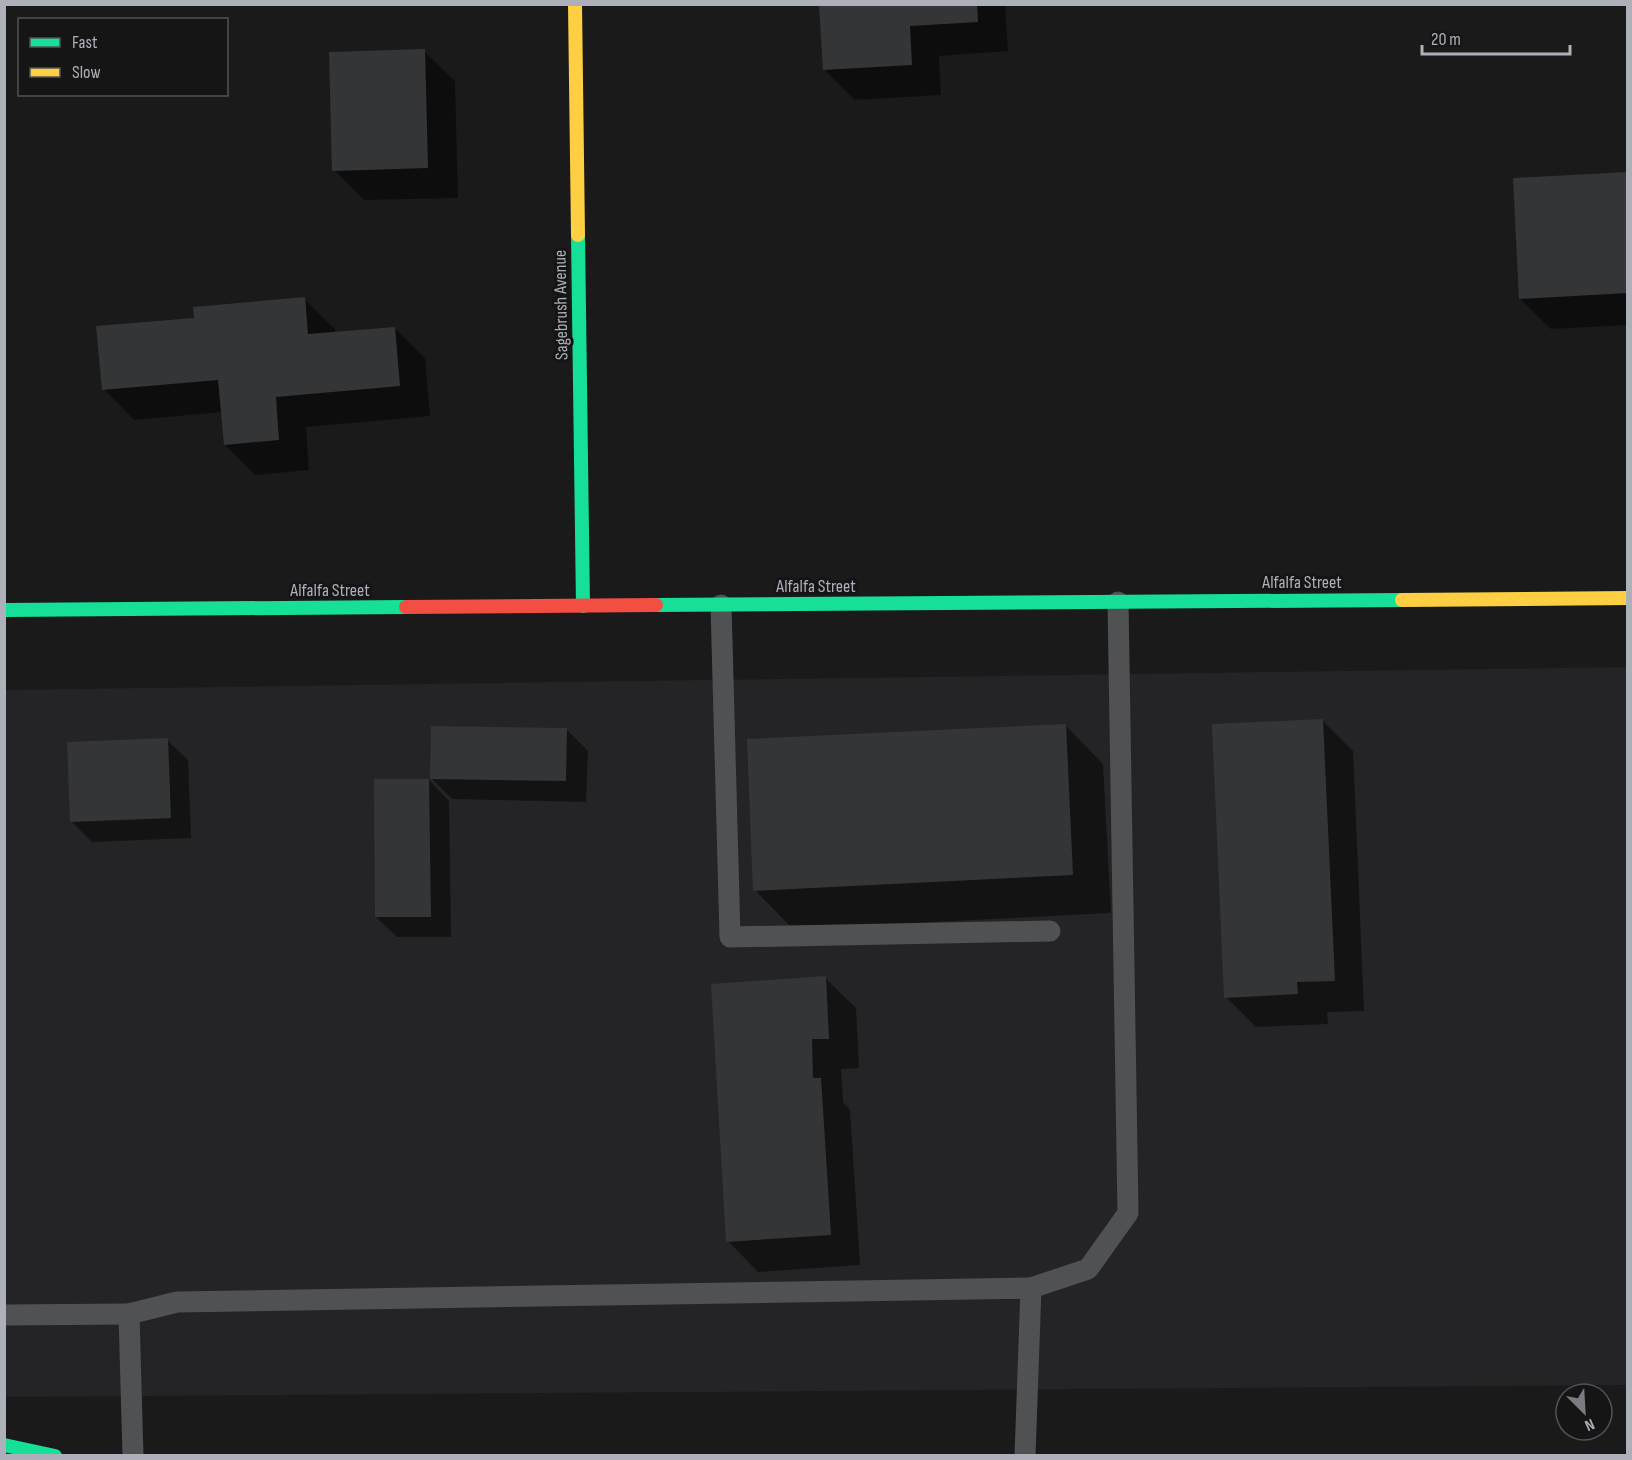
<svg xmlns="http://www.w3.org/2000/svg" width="1632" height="1460" font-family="'Sofia Sans Condensed',sans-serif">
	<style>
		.built { fill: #242426 }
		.shadow { fill: #0007 }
		.building { fill: #343536 }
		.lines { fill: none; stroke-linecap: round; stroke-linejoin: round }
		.lane { stroke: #505153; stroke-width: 21 }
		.fast { stroke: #16e098; stroke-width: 14 }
		.slow { stroke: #ffcf43; stroke-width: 14 }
		.jam { stroke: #f24e42; stroke-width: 14 }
		.labels { text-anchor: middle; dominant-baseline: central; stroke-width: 6; stroke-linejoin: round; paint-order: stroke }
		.street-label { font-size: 18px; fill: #adb0b9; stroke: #151516 }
	</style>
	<rect width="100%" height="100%" fill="#1a1a1b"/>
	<path class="built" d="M 1627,667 L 1627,1385 L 5,1397 L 4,690 Z"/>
	<g class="shadow">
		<path d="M 845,4 L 1005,4 L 1008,51 L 939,56 L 941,95 L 855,100 L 824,69 Z"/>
		<path d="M 424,51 L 455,81 L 458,198 L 364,200 L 334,170 Z"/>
		<path d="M 1628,173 L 1628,325 L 1551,329 L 1520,299 Z"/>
		<path d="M 304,299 L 335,329 L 335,333 L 395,328 L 425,358 L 430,416 L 306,427 L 309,470 L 255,475 L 225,445 L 222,412 L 134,420 L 104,389 L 195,319 Z"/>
		<path d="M 1323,721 L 1353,751 L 1364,1011 L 1327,1012 L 1328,1024 L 1256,1027 L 1226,997 Z"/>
		<path d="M 1065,725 L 1103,764 L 1111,913 L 793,929 L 755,890 Z"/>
		<path d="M 567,730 L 588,751 L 586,802 L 452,799 L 431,778 Z"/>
		<path d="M 167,740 L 188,760 L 191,838 L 92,842 L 72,822 Z"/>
		<path d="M 429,780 L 449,801 L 451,937 L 397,937 L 376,917 Z"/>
		<path d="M 825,978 L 856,1008 L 859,1068 L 841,1069 L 843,1102 L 850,1110 L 860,1265 L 758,1272 L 728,1241 Z"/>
	</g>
	<g class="building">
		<path d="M 843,4 L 977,4 L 978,22 L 910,26 L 912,65 L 823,70 L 819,6 Z"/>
		<path d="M 425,49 L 428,168 L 332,171 L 329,52 Z"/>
		<path d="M 1628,172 L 1628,293 L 1519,299 L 1513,178 Z"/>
		<path d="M 305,297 L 308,334 L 395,327 L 400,386 L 276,397 L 279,440 L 224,445 L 218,380 L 102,390 L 96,326 L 194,318 L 193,307 Z"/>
		<path d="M 1323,719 L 1335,981 L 1297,982 L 1298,994 L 1224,998 L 1212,724 Z"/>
		<path d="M 1066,724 L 1073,875 L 753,891 L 747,739 Z"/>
		<path d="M 431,726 L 567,728 L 566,781 L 430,779 Z"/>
		<path d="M 168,738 L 171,818 L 70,822 L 67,742 Z"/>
		<path d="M 374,779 L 429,779 L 431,917 L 375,917 Z"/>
		<path d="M 826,976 L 829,1039 L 812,1039 L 813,1078 L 821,1078 L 831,1235 L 726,1242 L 711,984 Z"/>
	</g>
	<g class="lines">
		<g class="lane">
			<path d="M 721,605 L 730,937 L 1050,931"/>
			<path d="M 1031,1288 L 1088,1269 L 1128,1213 L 1118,602"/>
			<path d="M 4,1315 L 129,1314"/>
			<path d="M 133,1456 L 129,1314 L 177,1302 L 1031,1288 L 1025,1456"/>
		</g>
		<g class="fast">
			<path d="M 578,235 L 583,606"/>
			<path d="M 656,605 L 1402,600"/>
			<path d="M 4,610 L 406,607"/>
			<path d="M 4,1445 L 55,1456"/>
		</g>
		<g class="slow">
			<path d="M 575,4 L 578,235"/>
			<path d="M 1402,600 L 1628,598"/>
		</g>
		<path class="jam" d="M 406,607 L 656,605"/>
	</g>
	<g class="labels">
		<g class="street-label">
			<text transform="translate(561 305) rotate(-91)">Sagebrush Avenue</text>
			<text x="1302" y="582">Alfalfa Street</text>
			<text x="816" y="586">Alfalfa Street</text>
			<text x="330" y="590">Alfalfa Street</text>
		</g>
	</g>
	<rect width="1632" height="1460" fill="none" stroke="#adb0b9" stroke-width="12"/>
	<rect x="18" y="18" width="210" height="78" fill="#151516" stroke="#525357" stroke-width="1.5"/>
	<rect x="30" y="38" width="30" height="9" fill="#16e098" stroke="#525357" stroke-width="1.5"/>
	<text x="72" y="48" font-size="18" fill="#adb0b9">Fast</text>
	<rect x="30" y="68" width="30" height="9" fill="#ffcf43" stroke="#525357" stroke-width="1.5"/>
	<text x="72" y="78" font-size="18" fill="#adb0b9">Slow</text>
	<g transform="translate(1584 1412) rotate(156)"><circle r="28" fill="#151516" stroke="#525357" stroke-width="1.5"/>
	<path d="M0-4.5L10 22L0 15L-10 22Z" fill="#7a7c82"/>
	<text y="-9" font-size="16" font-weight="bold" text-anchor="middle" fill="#adb0b9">N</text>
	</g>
	<path d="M1422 45v9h148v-9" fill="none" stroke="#adb0b9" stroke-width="3"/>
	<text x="1431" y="45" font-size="18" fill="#adb0b9" stroke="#151516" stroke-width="4.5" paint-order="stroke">20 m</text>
</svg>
